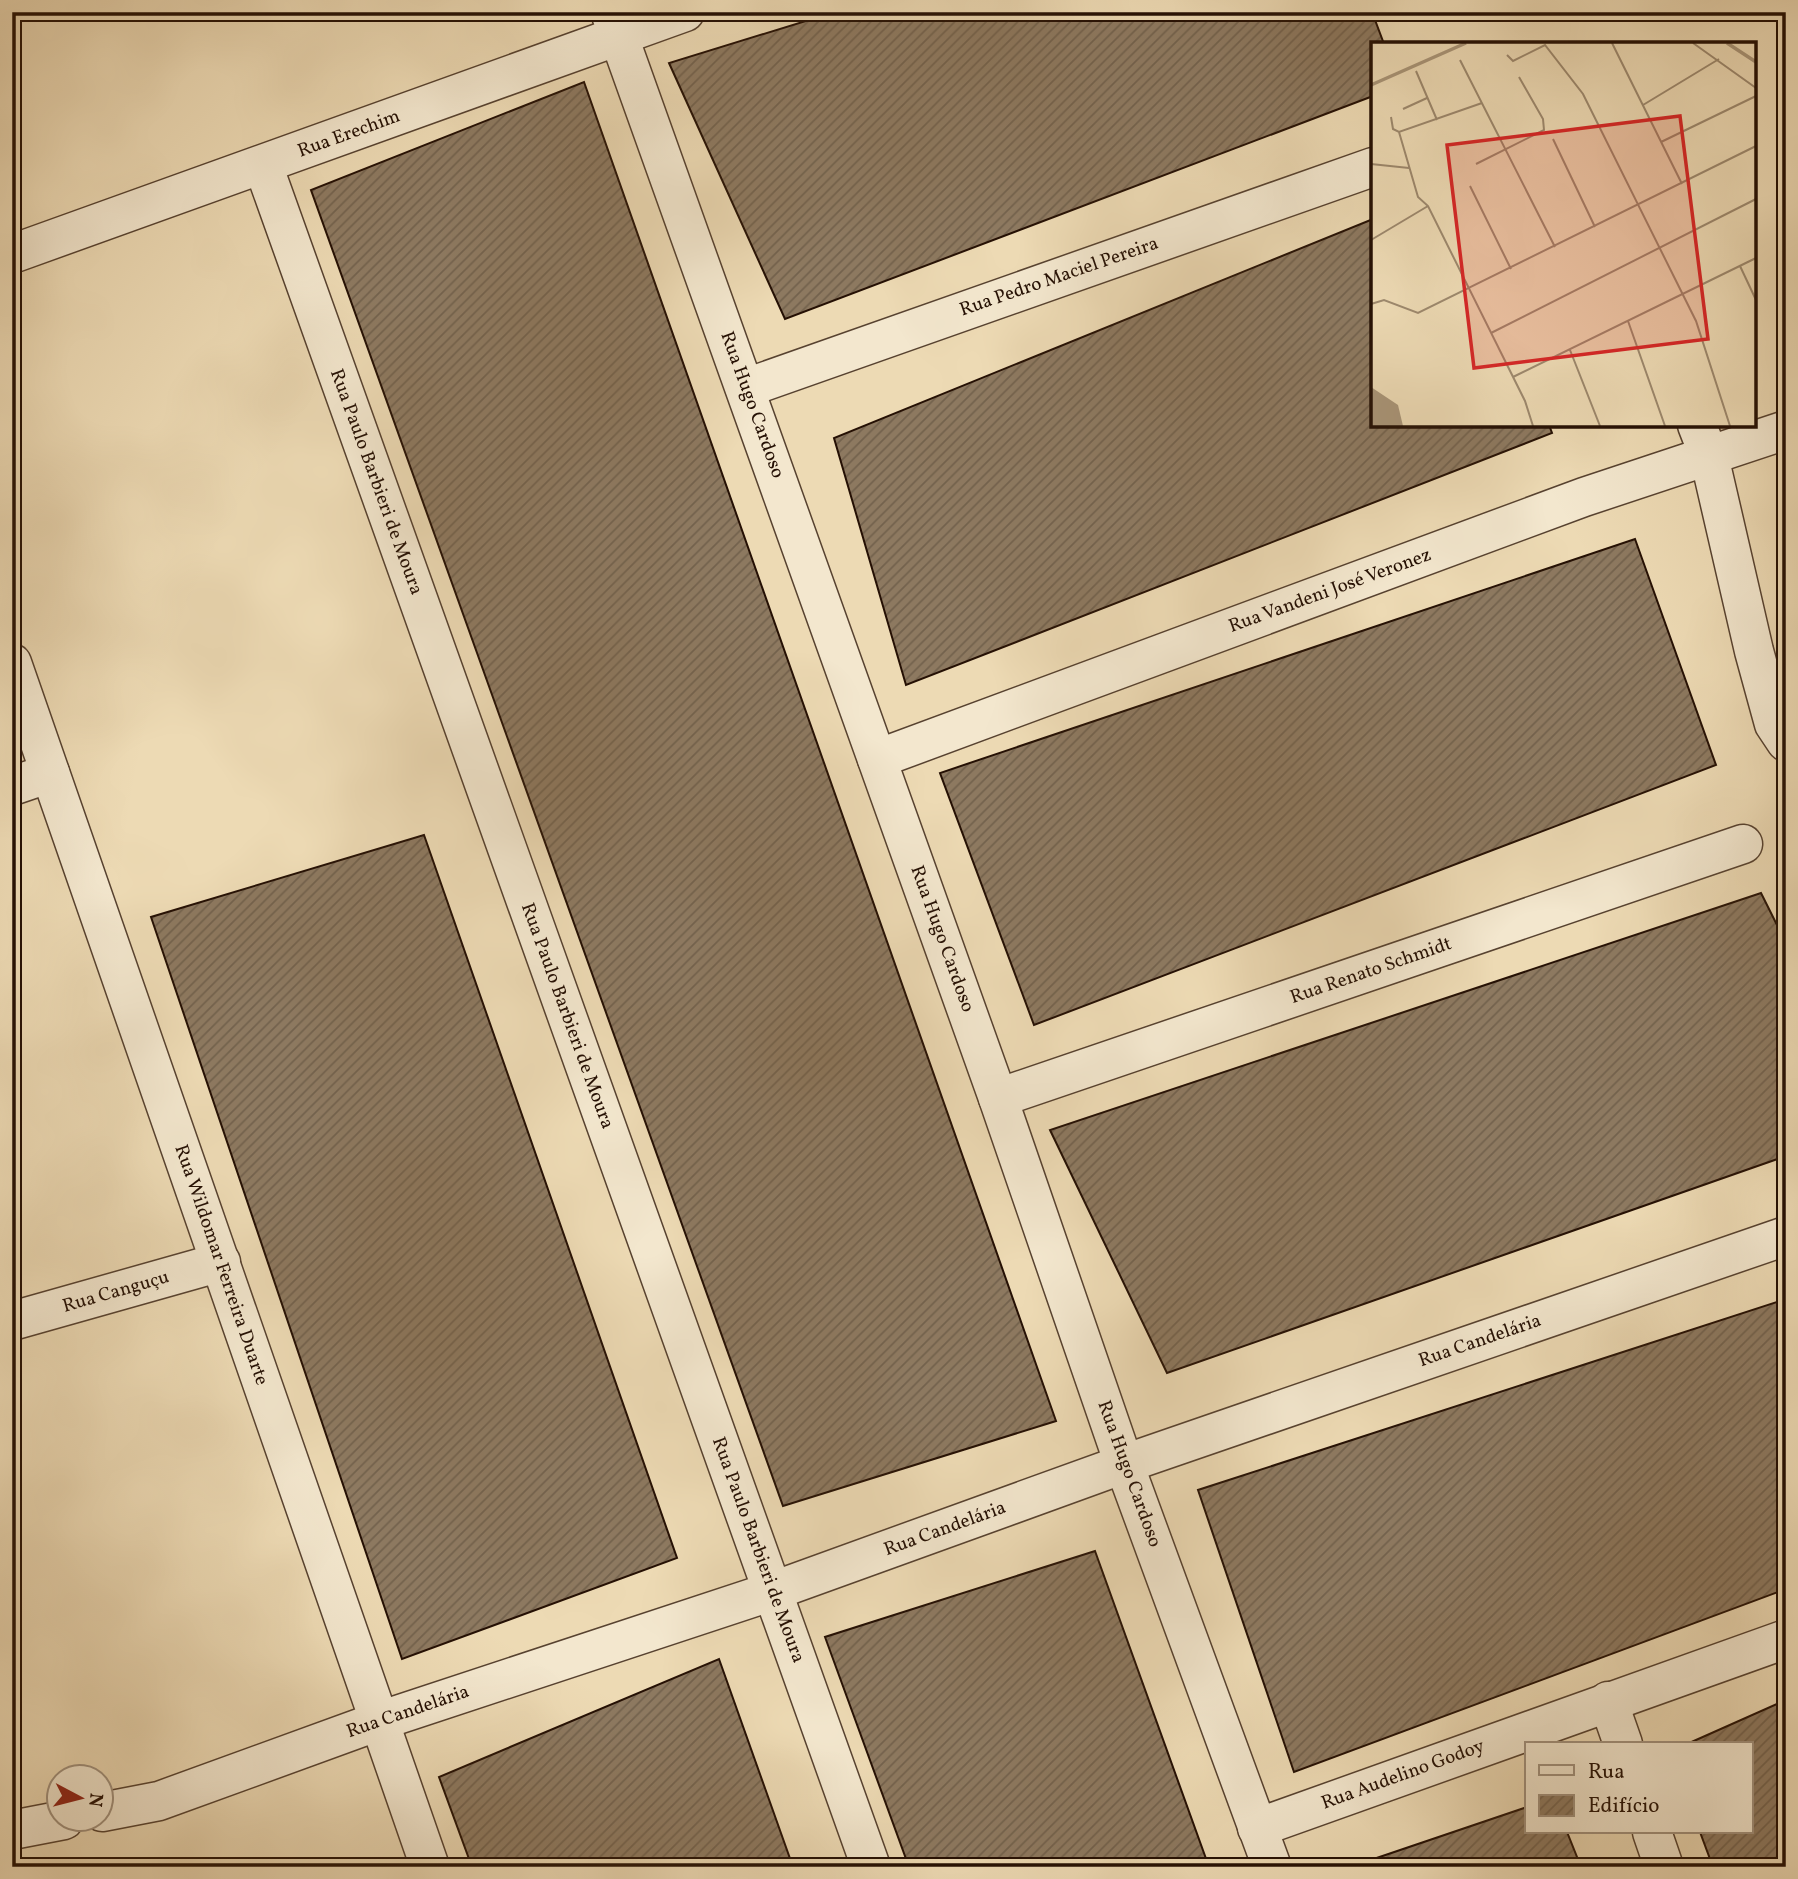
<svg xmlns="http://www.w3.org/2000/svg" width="1798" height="1879" font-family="Vollkorn,serif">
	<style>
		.building { fill: url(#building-hatch); stroke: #251004; stroke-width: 2 }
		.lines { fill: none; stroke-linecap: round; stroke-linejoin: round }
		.minor-casing { stroke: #574230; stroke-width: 41 }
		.minor { stroke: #f3e7ce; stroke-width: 38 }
		.labels { text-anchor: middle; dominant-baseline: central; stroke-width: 5; stroke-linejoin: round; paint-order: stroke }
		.street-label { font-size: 19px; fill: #251004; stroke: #f3e7ce }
		.inset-river { fill: none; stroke: #a99578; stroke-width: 3.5 }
		.inset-road { fill: none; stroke: #9d896e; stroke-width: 2 }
		.view { fill: #d62828; fill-opacity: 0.15; stroke: #d62828; stroke-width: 3.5 }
		.inset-edge { fill: none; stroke: #251004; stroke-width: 3.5 }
	</style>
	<defs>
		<pattern id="building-hatch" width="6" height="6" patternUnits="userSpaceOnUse" patternTransform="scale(1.75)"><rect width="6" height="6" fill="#8d7960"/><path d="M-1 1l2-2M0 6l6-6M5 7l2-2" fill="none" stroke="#73624d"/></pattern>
	</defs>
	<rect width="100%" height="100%" fill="#eddab4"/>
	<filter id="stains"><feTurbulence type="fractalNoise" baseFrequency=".00286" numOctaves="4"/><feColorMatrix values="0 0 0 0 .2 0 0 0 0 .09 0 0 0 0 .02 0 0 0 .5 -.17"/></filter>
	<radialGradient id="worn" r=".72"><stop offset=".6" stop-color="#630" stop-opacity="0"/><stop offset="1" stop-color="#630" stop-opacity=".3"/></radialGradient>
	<g class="building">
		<path d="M 835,12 L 1372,12 L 1384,44 L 1373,44 L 1373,96 L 785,319 L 669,63 Z"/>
		<path d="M 584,82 L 1056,1421 L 783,1506 L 311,190 Z"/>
		<path d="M 1373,219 L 1373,425 L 1549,425 L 1552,433 L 906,685 L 834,438 Z"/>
		<path d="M 1635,539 L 1716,765 L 1034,1025 L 940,773 Z"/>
		<path d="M 424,835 L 677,1558 L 402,1659 L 151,917 Z"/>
		<path d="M 1761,893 L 1786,943 L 1786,1156 L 1167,1373 L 1050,1130 Z"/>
		<path d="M 1786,1299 L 1786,1589 L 1294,1772 L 1198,1490 Z"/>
		<path d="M 1095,1551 L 1209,1867 L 909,1867 L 825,1637 Z"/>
		<path d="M 719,1659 L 793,1867 L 472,1867 L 439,1777 Z"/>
		<path d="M 1786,1700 L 1786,1867 L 1713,1867 L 1700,1832 L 1751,1832 L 1751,1744 L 1687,1744 Z"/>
		<path d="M 1527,1807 L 1527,1832 L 1567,1832 L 1581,1867 L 1350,1867 Z"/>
	</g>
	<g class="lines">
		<defs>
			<g id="minor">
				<path d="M 610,12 L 998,1098 L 1124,1464 L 1272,1867"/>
				<path d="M 263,165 L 871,1867"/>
				<path d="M 12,254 L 685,12"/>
				<path d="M 746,388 L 1373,167"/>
				<path d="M 1697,425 L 1709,456 L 1754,651 L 1774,724 L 1786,742"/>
				<path d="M 12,663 L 430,1867"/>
				<path d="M 877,759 L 1584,497 L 1786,430"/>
				<path d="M 12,786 L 50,773"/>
				<path d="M 998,1098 L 1743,844"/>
				<path d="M 12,1321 L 221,1262"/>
				<path d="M 1608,1701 L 1623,1744"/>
				<path d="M 102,1812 L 159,1801 L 379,1721 L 773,1591 L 1124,1464 L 1786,1236"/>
				<path d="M 1257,1828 L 1786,1639"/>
				<path d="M 12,1830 L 64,1820"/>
				<path d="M 1652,1832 L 1664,1867"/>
			</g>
		</defs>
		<use href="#minor" class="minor-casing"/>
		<use href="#minor" class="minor"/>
	</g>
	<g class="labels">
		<g class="street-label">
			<text transform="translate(349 134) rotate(-20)">Rua Erechim</text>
			<text transform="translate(1059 277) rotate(-19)">Rua Pedro Maciel Pereira</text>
			<text transform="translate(752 405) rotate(70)">Rua Hugo Cardoso</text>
			<text transform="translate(376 482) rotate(70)">Rua Paulo Barbieri de Moura</text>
			<text transform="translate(1330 591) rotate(-20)">Rua Vandeni José Veronez</text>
			<text transform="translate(942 939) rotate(70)">Rua Hugo Cardoso</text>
			<text transform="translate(1371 971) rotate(-19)">Rua Renato Schmidt</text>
			<text transform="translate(567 1016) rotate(70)">Rua Paulo Barbieri de Moura</text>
			<text transform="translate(221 1265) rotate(71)">Rua Wildomar Ferreira Duarte</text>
			<text transform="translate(116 1292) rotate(-16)">Rua Canguçu</text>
			<text transform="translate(1480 1341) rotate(-19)">Rua Candelária</text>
			<text transform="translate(1129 1474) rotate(70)">Rua Hugo Cardoso</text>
			<text transform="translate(945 1529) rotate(-20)">Rua Candelária</text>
			<text transform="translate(758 1550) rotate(70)">Rua Paulo Barbieri de Moura</text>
			<text transform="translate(408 1712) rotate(-19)">Rua Candelária</text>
			<text transform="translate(1403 1775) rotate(-20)">Rua Audelino Godoy</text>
		</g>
	</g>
	<g transform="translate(1371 42)">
		<rect width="385" height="385" fill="#eddab4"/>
		<path d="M 0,345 L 27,363 L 32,384 L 0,384 Z" fill="#a99578"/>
		<path class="inset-river" d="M 356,1 L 385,20M 0,43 L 95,1"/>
		<path class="inset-road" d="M 241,1 L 311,142M 322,1 L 385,46M 136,13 L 142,19 L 174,3 L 212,52 L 325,279 L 359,384M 89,18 L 184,205M 45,29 L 66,78M 272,63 L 348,17M 32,67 L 56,56M 20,75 L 22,87 L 28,90 L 111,61M 28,90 L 47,155 L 57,164 L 154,359 L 162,384M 182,97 L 224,185M 290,100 L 385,54M 0,122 L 38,126M 105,122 L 173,88 L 172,77 L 148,35M 99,144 L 140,227M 0,198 L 57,164M 369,224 L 385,258M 0,262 L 13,258 L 47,271 L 385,104M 257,279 L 294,384M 120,291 L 385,157M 199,308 L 229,384M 142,335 L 385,216"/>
		<path class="view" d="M 309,74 L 337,297 L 103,326 L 76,103 Z"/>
		<rect width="385" height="385" class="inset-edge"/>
	</g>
	<rect width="1798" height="1879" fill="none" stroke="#eddab4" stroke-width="42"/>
	<rect x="14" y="14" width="1770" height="1851" fill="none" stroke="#251004" stroke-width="3.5"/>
	<rect x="21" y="21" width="1756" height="1837" fill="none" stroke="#251004" stroke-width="2"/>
	<rect x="1525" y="1742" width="228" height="91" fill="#f3e7ce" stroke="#a1917d" stroke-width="2"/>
	<rect x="1539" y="1765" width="35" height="10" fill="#f3e7ce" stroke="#a1917d" stroke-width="2"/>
	<text x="1588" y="1778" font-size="21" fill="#251004">Rua</text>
	<rect x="1539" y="1795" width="35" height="21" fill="url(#building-hatch)" stroke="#a1917d" stroke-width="2"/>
	<text x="1588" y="1812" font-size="21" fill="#251004">Edifício</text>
	<g transform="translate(80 1798) rotate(97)"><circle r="33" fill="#f3e7ce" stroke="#a1917d" stroke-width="2"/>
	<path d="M0-5L12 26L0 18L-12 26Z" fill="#8f2418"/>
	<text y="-10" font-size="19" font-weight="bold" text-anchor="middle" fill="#251004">N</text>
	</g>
	<rect width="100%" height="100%" filter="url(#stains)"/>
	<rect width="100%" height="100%" fill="url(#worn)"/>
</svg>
